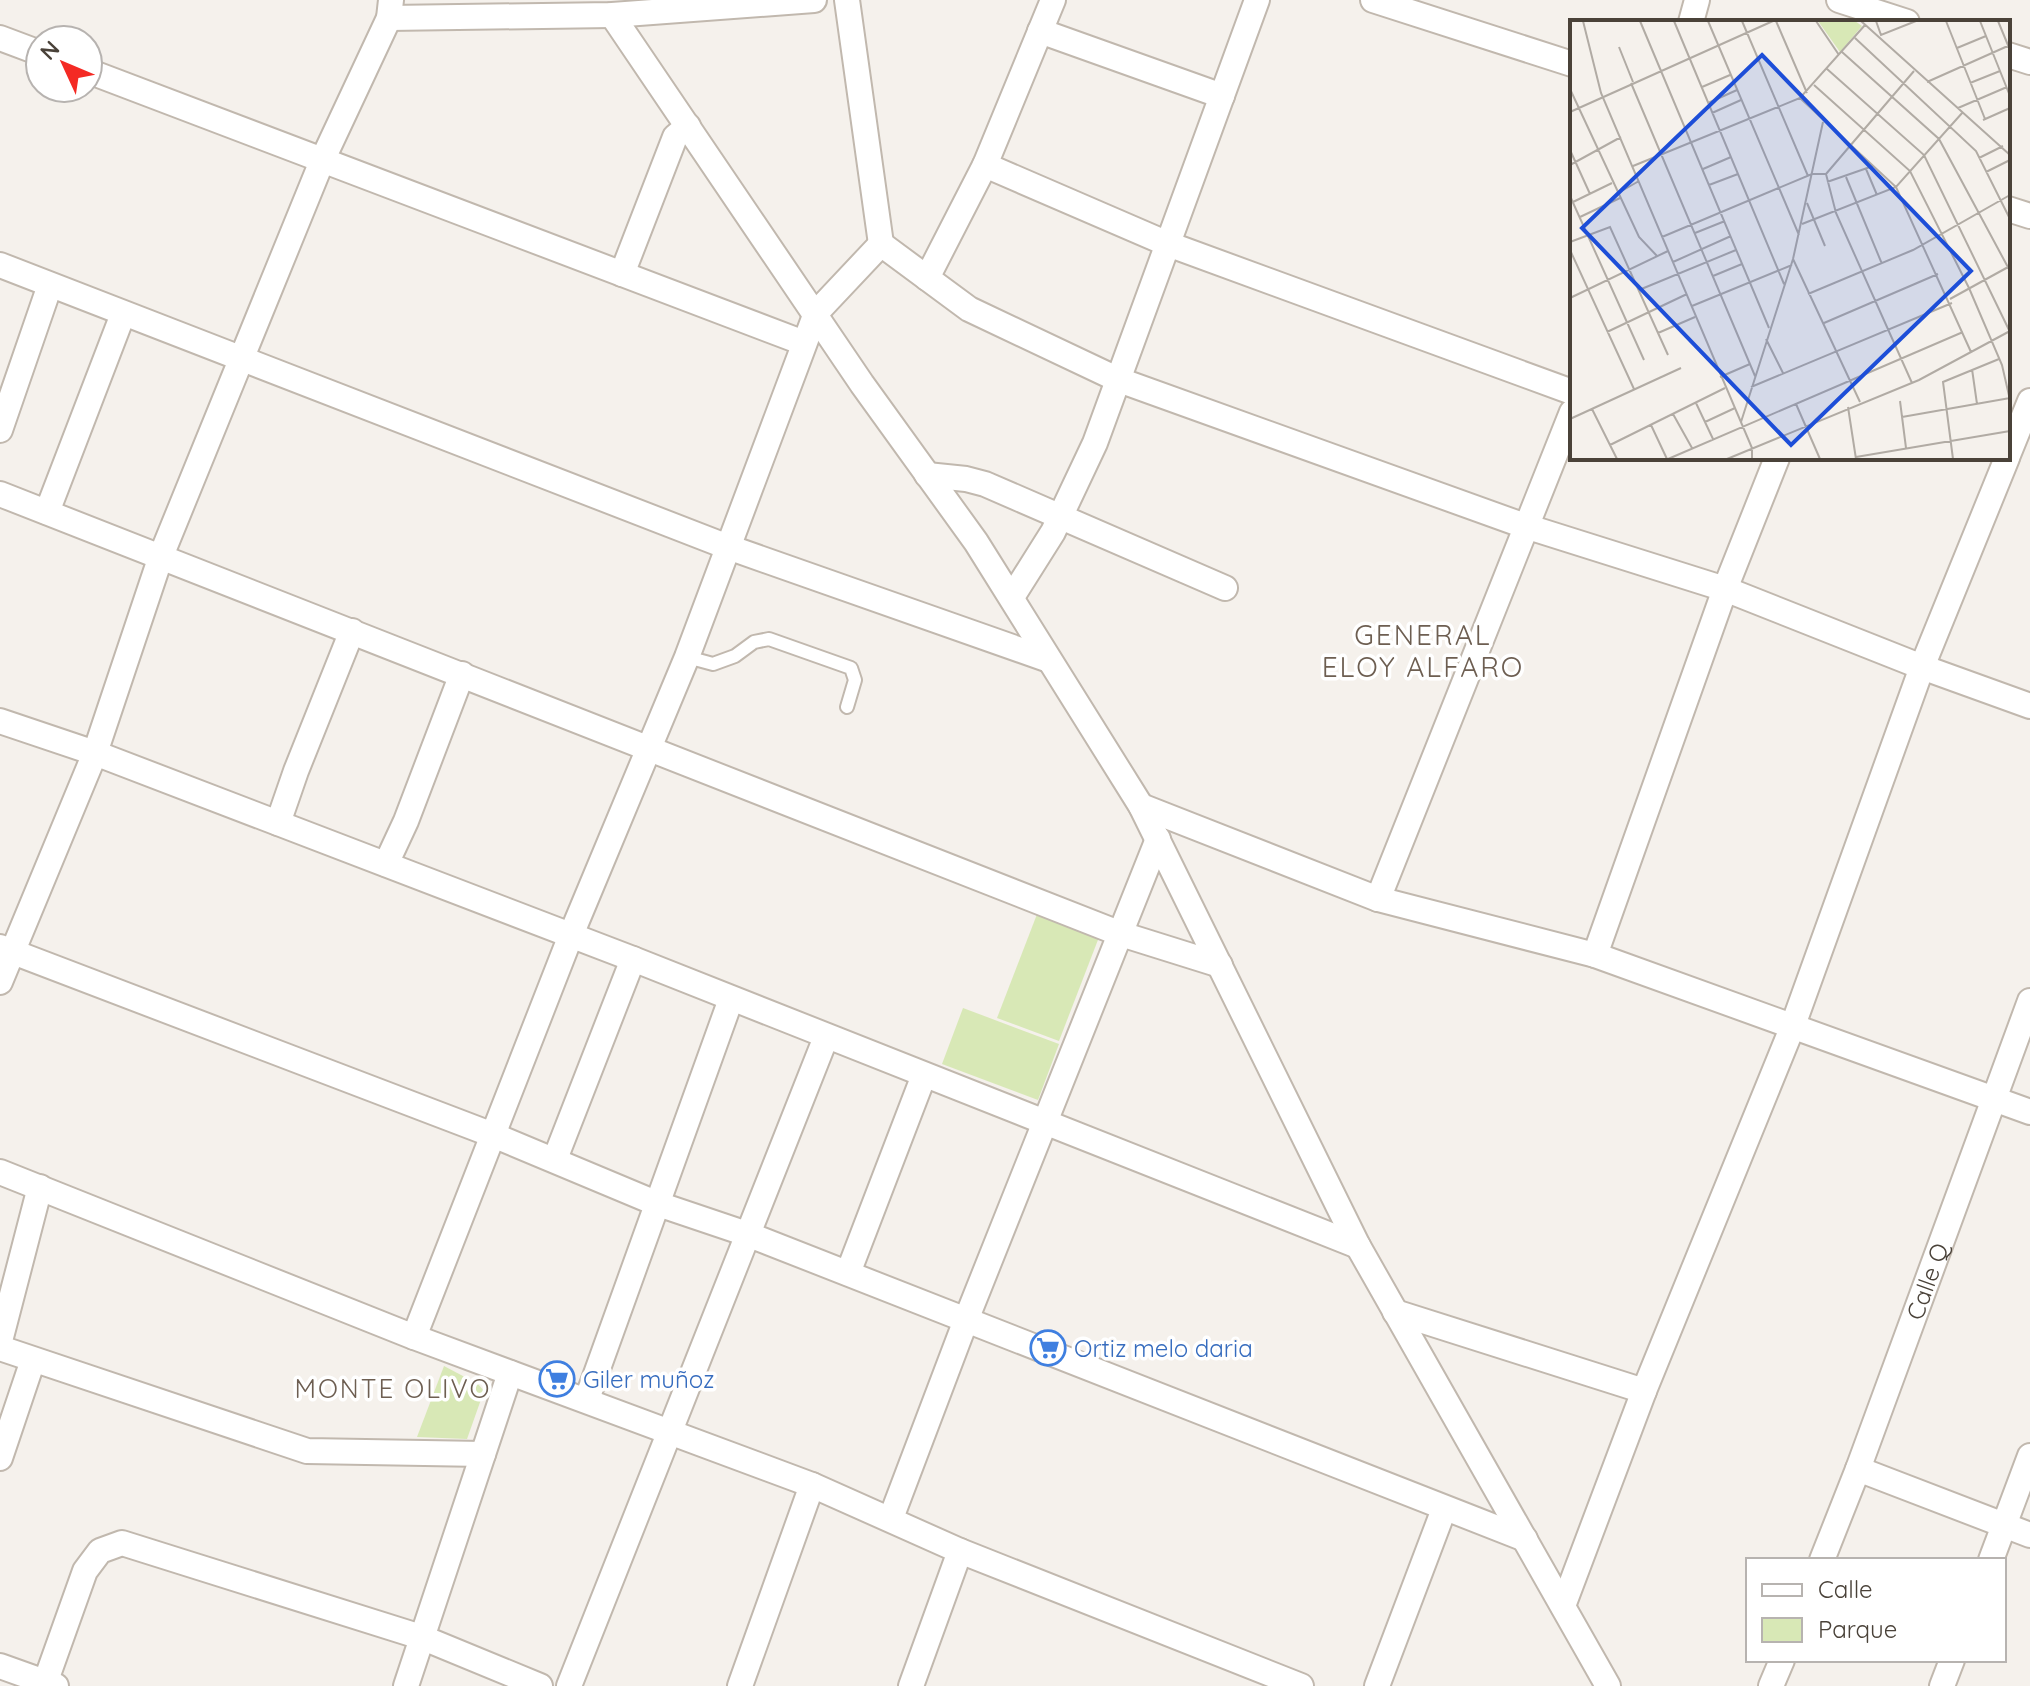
<svg xmlns="http://www.w3.org/2000/svg" width="2030" height="1686" font-family="Quicksand,sans-serif">
	<style>
		.green { fill: #d8e8b6 }
		.lines { fill: none; stroke-linecap: round; stroke-linejoin: round }
		.lane-casing { stroke: #c1b8ae; stroke-width: 16 }
		.street-casing { stroke: #c1b8ae; stroke-width: 28 }
		.lane { stroke: #fff; stroke-width: 12 }
		.street { stroke: #fff; stroke-width: 24 }
		.labels { text-anchor: middle; dominant-baseline: central; stroke-width: 7; stroke-linejoin: round; paint-order: stroke }
		.street-label { font-size: 24px; fill: #4a4239; stroke: #fff }
		.shop-label { font-size: 24px; fill: #366cbe; stroke: #fff; text-anchor: start }
		.neighbourhood-label { font-size: 26px; letter-spacing: 2px; fill: #6d5e51; stroke: #fff }
		.quarter-label { font-size: 28px; letter-spacing: 2px; fill: #6d5e51; stroke: #fff }
		.inset-road { fill: none; stroke: #b1aba4; stroke-width: 2 }
		.view { fill: #1d4ed8; fill-opacity: 0.15; stroke: #1d4ed8; stroke-width: 4 }
		.inset-edge { fill: none; stroke: #4a4239; stroke-width: 4 }
	</style>
	<rect width="100%" height="100%" fill="#f5f1ec"/>
	<g class="green">
		<path d="M 1039,909 L 1101,932 L 1059,1041 L 997,1018 Z"/>
		<path d="M 963,1008 L 1059,1044 L 1038,1100 L 942,1064 Z"/>
		<path d="M 444,1366 L 478,1384 L 484,1391 L 467,1439 L 417,1437 Z"/>
	</g>
	<g class="lines">
		<defs>
			<path id="lane" d="M 687,657 L 713,664 L 735,656 L 754,642 L 769,639 L 851,668 L 855,680 L 847,707"/>
			<g id="street">
				<path d="M 847,0 L 881,244"/>
				<path d="M 1373,0 L 1572,64"/>
				<path d="M 1839,0 L 1907,22"/>
				<path d="M 612,15 L 862,384 L 976,542 L 1141,806 L 1358,1246 L 1608,1686"/>
				<path d="M 389,18 L 612,15 L 814,0"/>
				<path d="M 1691,22 L 1697,0"/>
				<path d="M 1040,31 L 1222,96"/>
				<path d="M 0,38 L 40,53"/>
				<path d="M 2008,55 L 2030,62"/>
				<path d="M 88,71 L 804,343"/>
				<path d="M 985,165 L 1168,244 L 1572,392"/>
				<path d="M 2008,209 L 2030,216"/>
				<path d="M 0,265 L 728,547 L 1049,660"/>
				<path d="M 622,274 L 675,137 L 688,126"/>
				<path d="M 927,278 L 985,165 L 1053,0"/>
				<path d="M 0,430 L 50,285"/>
				<path d="M 2008,455 L 2030,401"/>
				<path d="M 927,475 L 966,479 L 985,484 L 1225,588"/>
				<path d="M 0,494 L 1121,934 L 1220,965"/>
				<path d="M 47,512 L 123,314"/>
				<path d="M 1012,597 L 1053,532 L 1095,443 L 1257,0"/>
				<path d="M 0,721 L 95,753 L 633,959 L 1358,1246"/>
				<path d="M 1141,806 L 1378,899 L 1595,955 L 2030,1112"/>
				<path d="M 278,823 L 296,771 L 352,631"/>
				<path d="M 386,864 L 406,821 L 462,674"/>
				<path d="M 1378,899 L 1572,412"/>
				<path d="M 0,947 L 493,1135 L 658,1204 L 747,1234 L 1525,1539"/>
				<path d="M 1595,955 L 1725,589 L 1777,458"/>
				<path d="M 0,982 L 95,753 L 161,556 L 322,161 L 389,18 L 391,0"/>
				<path d="M 555,1159 L 633,959"/>
				<path d="M 0,1172 L 414,1337 L 812,1485 L 960,1551 L 1301,1686"/>
				<path d="M 848,1273 L 924,1075"/>
				<path d="M 1395,1312 L 1644,1391"/>
				<path d="M 414,1337 L 571,935 L 687,657 L 816,313 L 881,244 L 969,309 L 1119,380 L 1525,526 L 1725,589 L 1922,667 L 2030,706"/>
				<path d="M 0,1341 L 40,1187"/>
				<path d="M 0,1348 L 307,1451 L 483,1454"/>
				<path d="M 587,1399 L 731,999"/>
				<path d="M 0,1458 L 33,1360"/>
				<path d="M 1858,1469 L 2030,1535"/>
				<path d="M 891,1518 L 966,1320 L 1158,839"/>
				<path id="s1" d="M 1822,1560 L 1858,1469 L 2030,1001"/>
				<path d="M 1991,1560 L 2030,1456"/>
				<path d="M 1563,1606 L 1644,1391 L 1792,1028 L 1922,667 L 2007,458"/>
				<path d="M 0,1666 L 56,1686"/>
				<path d="M 44,1686 L 85,1571 L 100,1551 L 122,1543 L 421,1637 L 540,1686"/>
				<path d="M 406,1686 L 510,1373"/>
				<path d="M 569,1686 L 826,1037"/>
				<path d="M 740,1686 L 812,1485"/>
				<path d="M 911,1686 L 960,1551"/>
				<path d="M 1377,1686 L 1444,1509"/>
				<path d="M 1771,1686 L 1782,1660"/>
				<path d="M 1942,1686 L 1952,1660"/>
			</g>
		</defs>
		<use href="#lane" class="lane-casing"/>
		<use href="#street" class="street-casing"/>
		<use href="#lane" class="lane"/>
		<use href="#street" class="street"/>
	</g>
	<defs>
		<symbol id="supermarket-ring" viewBox="-11 -11 22 22"><circle r="9.5" fill="#fff" stroke="#3f7fe0" stroke-width="1.5"/><path d="M-6-5.5h2.5l.6 2H6L4.5 2H-2.5L-4.4-4H-6ZM-1.5 3.2a1.3 1.3 0 1 0 .1 0ZM3 3.2a1.3 1.3 0 1 0 .1 0Z" fill="#3f7fe0"/></symbol>
	</defs>
	<g fill-rule="evenodd">
		<use href="#supermarket-ring" x="1028" y="1328" width="40" height="40"/>
		<use href="#supermarket-ring" x="537" y="1359" width="40" height="40"/>
	</g>
	<g class="labels">
		<g class="street-label">
			<text stroke="none"><textPath href="#s1" startOffset="298">Calle Q</textPath></text>
		</g>
		<g class="shop-label">
			<text x="1074" y="1348">Ortiz melo daria</text>
			<text x="583" y="1379">Giler muñoz</text>
		</g>
		<g class="neighbourhood-label">
			<text x="393" y="1388">MONTE OLIVO</text>
		</g>
		<g class="quarter-label">
			<text x="1423" y="634">GENERAL<tspan x="1423" dy="32">ELOY ALFARO</tspan></text>
		</g>
	</g>
	<g transform="translate(1570 20)">
		<rect width="440" height="440" fill="#f5f1ec"/>
		<path d="M 248,1 L 285,1 L 292,6 L 270,32 Z" fill="#d8e8b6"/>
		<path class="inset-road" d="M 13,1 L 31,73 L 182,428 L 182,439M 70,1 L 199,308M 104,1 L 214,264M 138,1 L 229,215M 172,1 L 238,156M 206,1 L 237,73M 246,1 L 269,35M 291,1 L 440,135M 306,1 L 311,15 L 346,1M 376,1 L 415,99M 410,1 L 440,76M 428,1 L 440,30M 285,18 L 406,131 L 440,199M 49,27 L 63,62M 387,28 L 416,16M 272,32 L 369,119 L 440,251M 257,49 L 354,135 L 440,312M 357,62 L 440,25M 61,63 L 185,356M 400,63 L 430,51M 244,65 L 340,151 L 399,268 L 432,345 L 440,380M 132,67 L 160,55M 0,69 L 69,217 L 87,236M 230,78 L 326,167 L 401,332M 138,83 L 167,70M 388,88 L 437,67M 0,92 L 203,1M 142,93 L 171,80M 413,100 L 440,88M 0,130 L 20,174M 409,138 L 433,126M 0,145 L 51,117M 63,146 L 230,78 L 295,5M 133,149 L 161,137M 296,149 L 307,175M 416,152 L 440,140M 256,154 L 344,51M 276,157 L 312,244M 257,162 L 303,146M 139,165 L 168,154M 48,173 L 69,161M 0,176 L 74,340M 3,182 L 42,163M 237,183 L 255,226M 10,197 L 50,178M 232,204 L 326,167 L 393,92M 125,213 L 155,201M 92,217 L 242,154 L 256,154 L 266,193 L 342,363M 0,222 L 40,207 L 98,335M 0,230 L 64,369M 223,239 L 290,382M 103,242 L 161,216M 143,256 L 172,244M 69,270 L 166,230M 238,274 L 343,230 L 440,175M 0,278 L 98,231M 380,279 L 440,246M 122,286 L 222,245M 254,303 L 368,254M 37,312 L 117,274M 88,313 L 125,297M 196,319 L 213,353M 402,349 L 407,384M 150,357 L 180,344M 181,367 L 382,283M 330,381 L 336,428M 126,383 L 143,419M 226,384 L 250,439M 278,387 L 286,439M 22,389 L 47,439M 103,394 L 122,428M 332,397 L 440,378M 0,399 L 111,348M 135,402 L 165,388M 171,402 L 223,239 L 253,102M 81,405 L 97,439M 40,425 L 155,368M 286,437 L 440,411M 98,439 L 393,312M 157,439 L 349,360 L 440,311M 383,439 L 373,362 L 429,339"/>
		<path class="view" d="M 192,35 L 401,251 L 221,425 L 12,208 Z"/>
		<rect width="440" height="440" class="inset-edge"/>
	</g>
	<rect x="1746" y="1558" width="260" height="104" fill="#ffffff" stroke="#b7b3b0" stroke-width="2"/>
	<rect x="1762" y="1584" width="40" height="12" fill="#ffffff" stroke="#b7b3b0" stroke-width="2"/>
	<text x="1818" y="1598" font-size="24" fill="#4a4239">Calle</text>
	<rect x="1762" y="1618" width="40" height="24" fill="#d8e8b6" stroke="#b7b3b0" stroke-width="2"/>
	<text x="1818" y="1638" font-size="24" fill="#4a4239">Parque</text>
	<g transform="translate(64 64) rotate(314)"><circle r="38" fill="#ffffff" stroke="#b7b3b0" stroke-width="2"/>
	<path d="M0-6L14 30L0 20L-14 30Z" fill="#f42a24"/>
	<text y="-12" font-size="22" font-weight="bold" text-anchor="middle" fill="#4a4239">N</text>
	</g>
</svg>
